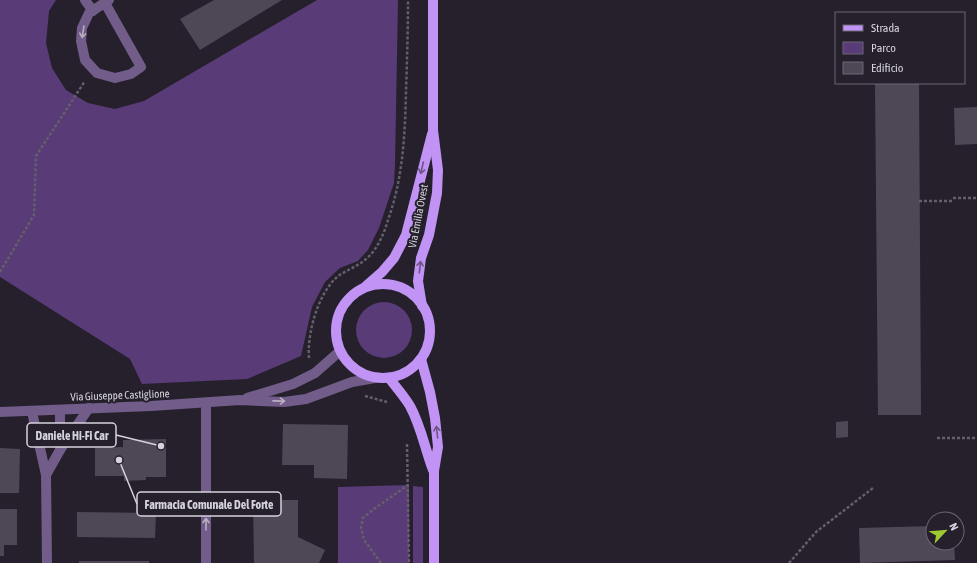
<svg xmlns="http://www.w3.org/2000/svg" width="977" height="563" font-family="'Asap Condensed',sans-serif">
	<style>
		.green { fill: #583b77 }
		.building { fill: #4e4856 }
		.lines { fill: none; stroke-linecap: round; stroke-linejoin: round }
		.path { stroke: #645f6a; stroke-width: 2.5; stroke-dasharray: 3 2; stroke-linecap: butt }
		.minor { stroke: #715c8a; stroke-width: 10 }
		.major { stroke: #c193f5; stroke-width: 10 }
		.oneway { stroke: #b8afc3 }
		.oneway2 { stroke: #6b5486 }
		.labels { text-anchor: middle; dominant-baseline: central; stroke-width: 4; stroke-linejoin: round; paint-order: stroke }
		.street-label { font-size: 11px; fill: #d6d2db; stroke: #25202c }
		.leader { fill: none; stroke: #d6d2db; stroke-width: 1.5 }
		.callout-dot { fill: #d6d2db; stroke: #25202c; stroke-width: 1.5 }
		.callout { fill: #25202c; stroke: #d6d2db; stroke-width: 1.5 }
		.callout-label { font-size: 12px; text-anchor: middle; font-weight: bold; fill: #d6d2db }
	</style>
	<rect width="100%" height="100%" fill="#25202c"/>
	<g class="green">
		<path d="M 0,0 L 56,0 L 49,11 L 46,43 L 52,68 L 66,90 L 88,103 L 115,109 L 144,101 L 317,0 L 398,0 L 395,165 L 394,183 L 379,228 L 368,250 L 358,261 L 340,268 L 325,282 L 312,307 L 301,356 L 247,379 L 142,384 L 130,359 L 0,277 Z"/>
		<circle cx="384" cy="330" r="28"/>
		<path d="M 409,485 L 409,563 L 338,563 L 338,487 Z"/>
		<path d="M 413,486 L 423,487 L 423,563 L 413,563 Z"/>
	</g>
	<g class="building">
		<path d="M 214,0 L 282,0 L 200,50 L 180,19 Z"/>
		<path d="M 875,83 L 919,83 L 921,415 L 878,415 Z"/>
		<path d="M 977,107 L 977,144 L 955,145 L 954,108 Z"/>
		<path d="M 848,421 L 848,437 L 836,438 L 836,422 Z"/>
		<path d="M 283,424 L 348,425 L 347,479 L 314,478 L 314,465 L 282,465 Z"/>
		<path d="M 166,439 L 166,477 L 146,477 L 146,480 L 124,481 L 124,476 L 95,476 L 95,448 L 123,447 L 123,440 Z"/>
		<path d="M 0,448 L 20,449 L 19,493 L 0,493 Z"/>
		<path d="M 253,500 L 298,500 L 298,537 L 325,550 L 319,563 L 254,563 Z"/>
		<path d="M 0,509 L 17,509 L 17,545 L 4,545 L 4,556 L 0,556 Z"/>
		<path d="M 77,512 L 156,513 L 155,538 L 77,537 Z"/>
		<path d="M 933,526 L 933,543 L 954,543 L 955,560 L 860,563 L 859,528 Z"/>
		<rect x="79" y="561" width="70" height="2"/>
	</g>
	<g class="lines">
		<g class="path">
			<path d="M 953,198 L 977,198"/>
			<path d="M 919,201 L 953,201"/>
			<path d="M 0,272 L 34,215 L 36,156 L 85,81"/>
			<path d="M 309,358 C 307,333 318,294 337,277 C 346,270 357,267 366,259 C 377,250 384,234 388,220 C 403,178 405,135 406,91 C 407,61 408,30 408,0"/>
			<path d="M 365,396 L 387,402"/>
			<path d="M 937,438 L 977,438"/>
			<path d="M 407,444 L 409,563"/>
			<path d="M 381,563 L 364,540 L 361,527 L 363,518 L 374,509 L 408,485"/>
			<path d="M 789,563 L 816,532 L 873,488"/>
		</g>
		<g class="minor">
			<path d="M 85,0 L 93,11"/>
			<path d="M 105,3 L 141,67 L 131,74 L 115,78 L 97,73 L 85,60 L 81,41 L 82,28 L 89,13 L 109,0"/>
			<path d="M 247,398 L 293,384 L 315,373 L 340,351"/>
			<path d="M 206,403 L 206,563"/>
			<path d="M 0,412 L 151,406 L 240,400 L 284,402 L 306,399 L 352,382 L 375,378"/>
			<path d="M 32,412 L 46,475 L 47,563"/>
			<path d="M 60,450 L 60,410"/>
			<path d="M 46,475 L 60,450 L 89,408"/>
		</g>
		<g class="major">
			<circle cx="383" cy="331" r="47"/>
			<path d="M 366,286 L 382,272 L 394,258 L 406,235 L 432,134"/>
			<path d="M 422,306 L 418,281 L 421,258 L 429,235 L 437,193 L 438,170 L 433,130 L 433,0"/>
			<path d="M 421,359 L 430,392 L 435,418 L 438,447 L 434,471 L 434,563"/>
			<path d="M 389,378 C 396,387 404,396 410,406 C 421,426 425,449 433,470"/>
		</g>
	</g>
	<defs><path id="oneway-shaft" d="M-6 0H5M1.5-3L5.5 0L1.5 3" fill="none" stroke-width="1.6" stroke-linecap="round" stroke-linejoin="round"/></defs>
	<g class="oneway">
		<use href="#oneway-shaft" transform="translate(83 32) rotate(99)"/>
		<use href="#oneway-shaft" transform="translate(279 401) rotate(1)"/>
		<use href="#oneway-shaft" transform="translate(206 524) rotate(-90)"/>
	</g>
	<g class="oneway2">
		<use href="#oneway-shaft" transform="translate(422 168) rotate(103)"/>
		<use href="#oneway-shaft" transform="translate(420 267) rotate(-83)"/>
		<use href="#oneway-shaft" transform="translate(437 432) rotate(-96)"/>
	</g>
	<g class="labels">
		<g class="street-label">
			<text transform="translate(418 216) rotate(-79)">Via Emilia Ovest</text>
			<text transform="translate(120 395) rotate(-2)">Via Giuseppe Castiglione</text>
		</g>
	</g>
	<path class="leader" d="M161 446L116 435M119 460L137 504"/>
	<g class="callout-dot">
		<circle cx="161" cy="446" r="4"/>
		<circle cx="119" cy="460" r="4"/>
	</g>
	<g class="callout">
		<rect x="27" y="423" width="89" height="24" rx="4"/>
		<rect x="137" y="492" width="144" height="24" rx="4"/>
	</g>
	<g class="callout-label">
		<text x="72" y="440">Daniele Hi-Fi Car</text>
		<text x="209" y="509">Farmacia Comunale Del Forte</text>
	</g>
	<rect x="835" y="12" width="130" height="72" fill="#25202c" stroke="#6c6772"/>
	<rect x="843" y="25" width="20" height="6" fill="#c193f5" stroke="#6c6772"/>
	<text x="871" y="32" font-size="12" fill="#d6d2db">Strada</text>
	<rect x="843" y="42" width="20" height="12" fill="#583b77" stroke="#6c6772"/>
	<text x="871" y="52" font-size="12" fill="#d6d2db">Parco</text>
	<rect x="843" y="62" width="20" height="12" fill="#4e4856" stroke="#6c6772"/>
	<text x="871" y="72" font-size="12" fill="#d6d2db">Edificio</text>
	<g transform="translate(945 531) rotate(64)"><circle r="19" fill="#25202c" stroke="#6c6772"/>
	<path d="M0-3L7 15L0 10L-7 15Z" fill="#9dca30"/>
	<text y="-6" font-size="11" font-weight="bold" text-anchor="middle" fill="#d6d2db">N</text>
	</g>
</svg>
